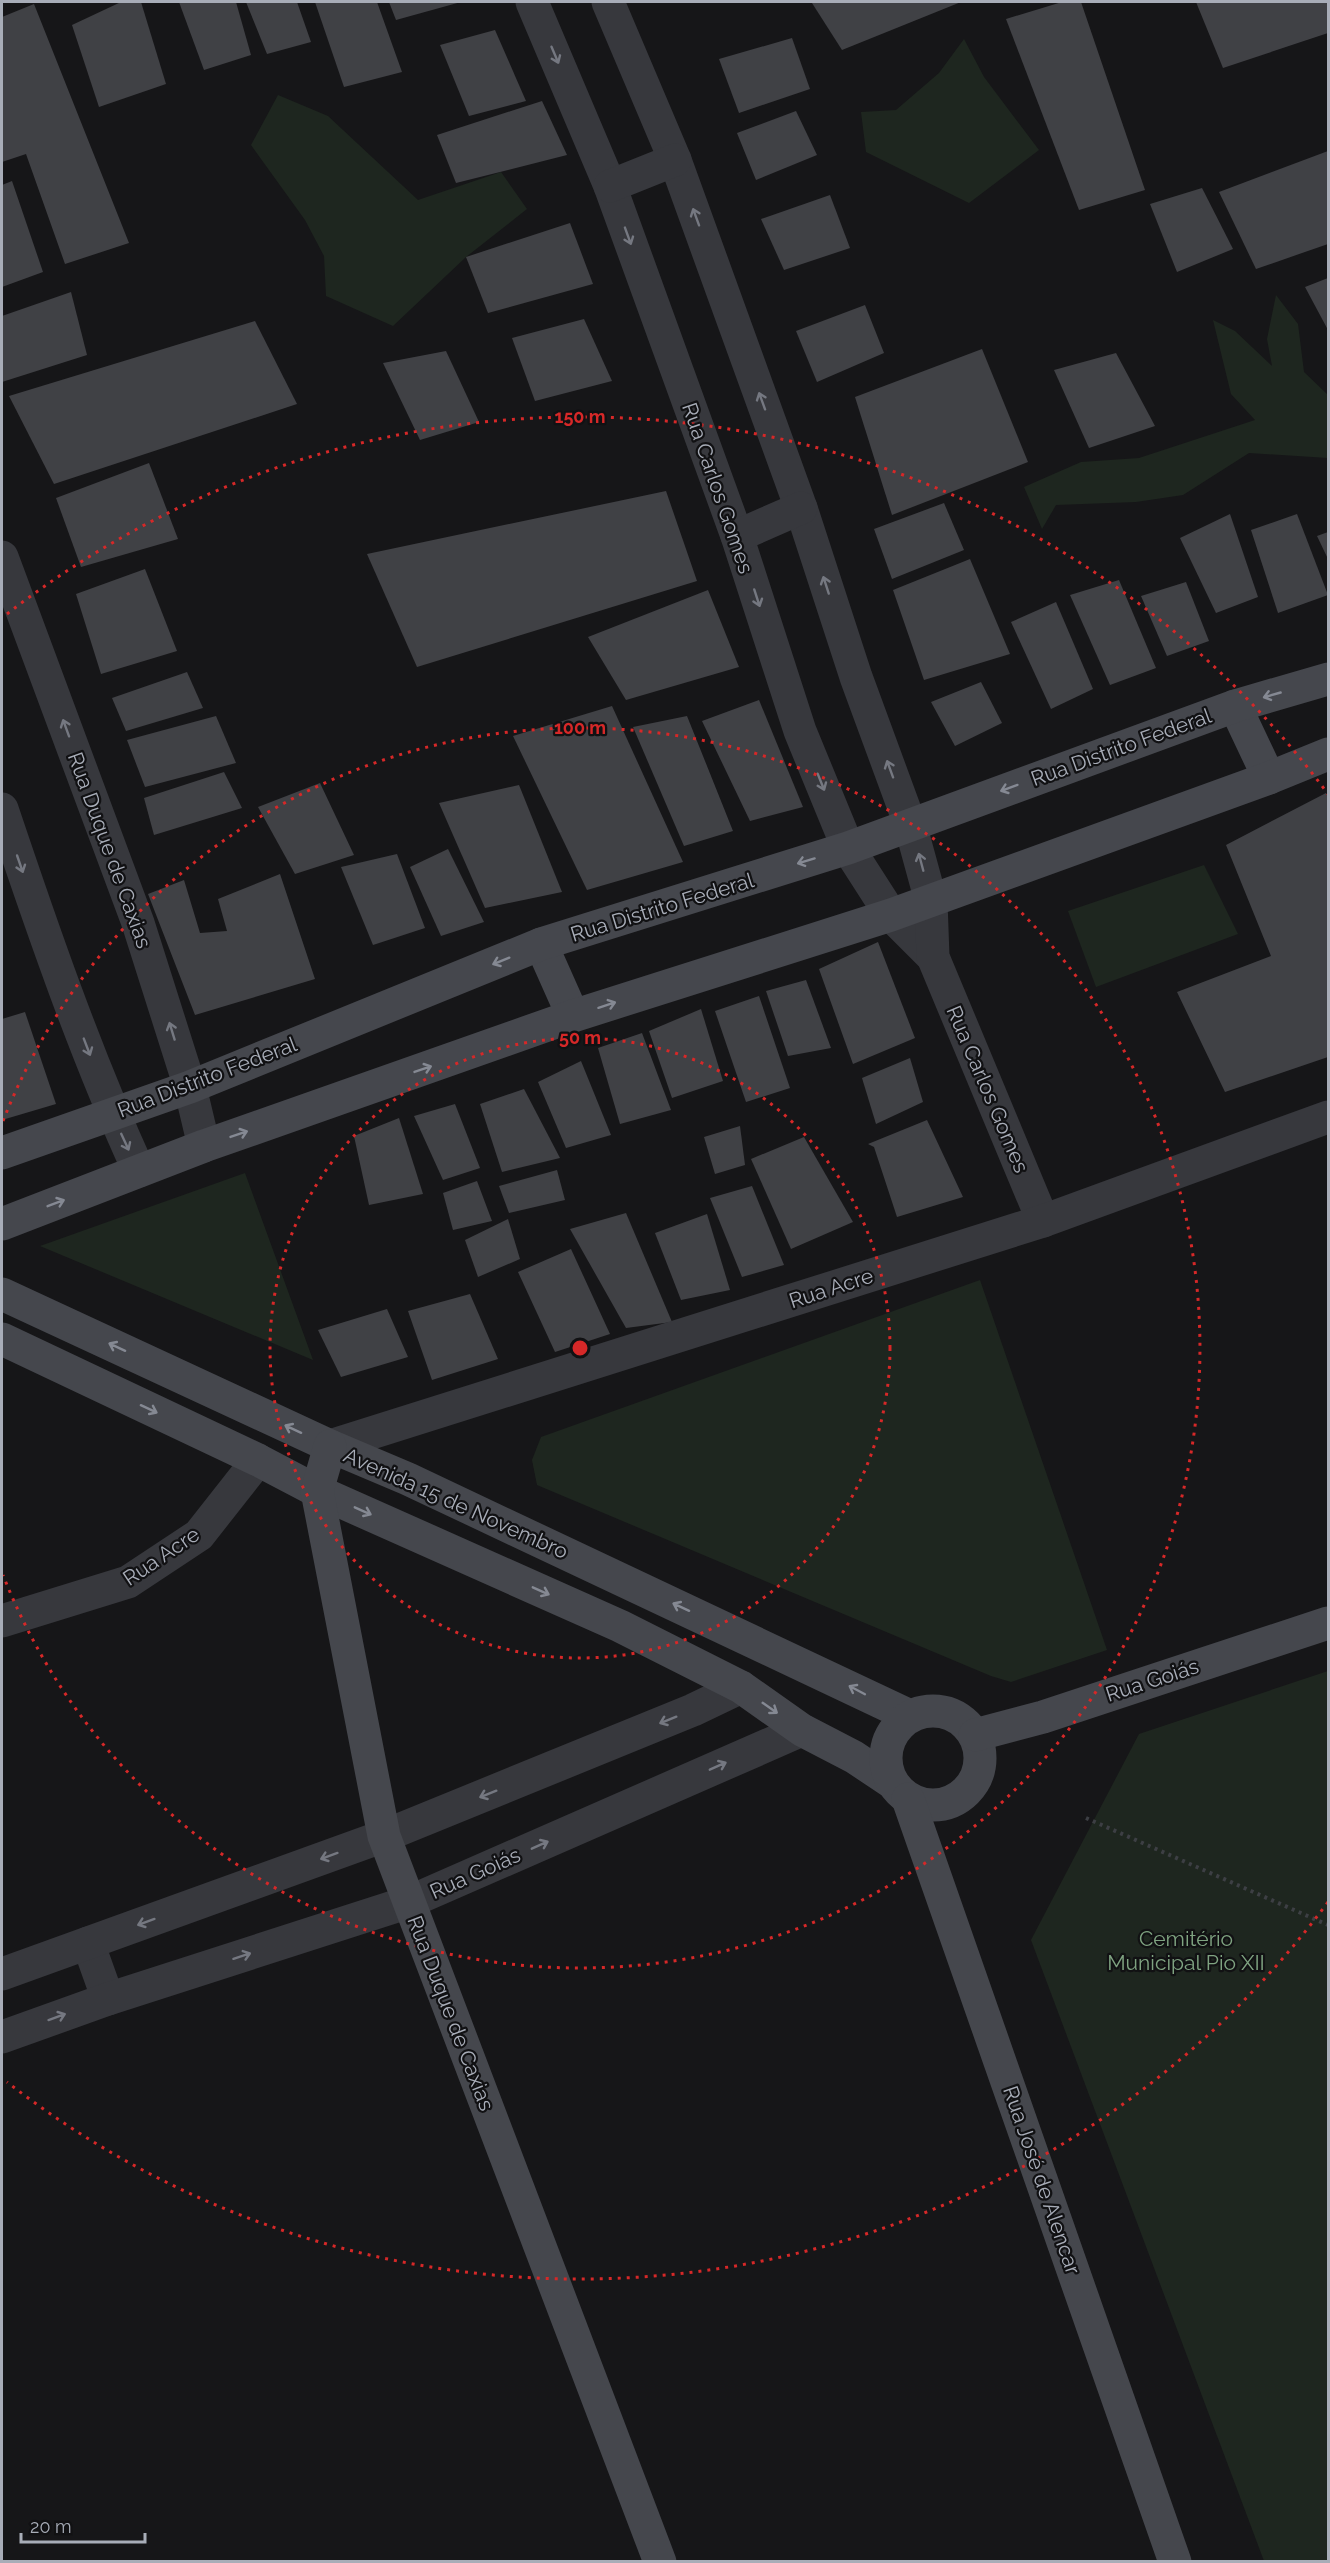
<svg xmlns="http://www.w3.org/2000/svg" width="1330" height="2563" font-family="Raleway,sans-serif">
	<style>
		.green { fill: #1e261f }
		.building { fill: #404145 }
		.lines { fill: none; stroke-linecap: round; stroke-linejoin: round }
		.path { stroke: #3d3f44; stroke-width: 4; stroke-dasharray: 3 4.5; stroke-linecap: butt }
		.street { stroke: #37383d; stroke-width: 33 }
		.secondary { stroke: #45474d; stroke-width: 33 }
		.oneway { stroke: #757881 }
		.oneway2 { stroke: #858993 }
		.ring { fill: none; stroke: #d62828; stroke-width: 3; stroke-dasharray: 3 6 }
		.labels { text-anchor: middle; dominant-baseline: central; stroke-width: 4.5; stroke-linejoin: round; paint-order: stroke }
		.street-label { font-size: 21px; fill: #a8adb8; stroke: #111113 }
		.park-label { font-size: 21px; fill: #7fa381; stroke: #111113 }
		.centre { fill: #d62828; stroke: #111113; stroke-width: 3 }
		.ring-label { font-size: 18px; text-anchor: middle; font-weight: bold; fill: #d62828; stroke: #111113; stroke-width: 4.5; stroke-linejoin: round; paint-order: stroke }
	</style>
	<rect width="100%" height="100%" fill="#161618"/>
	<g class="green">
		<path d="M 964,39 L 984,77 L 1039,150 L 969,203 L 866,152 L 861,112 L 896,110 L 939,73 Z"/>
		<path d="M 278,95 L 328,116 L 418,200 L 501,172 L 527,209 L 466,257 L 393,326 L 326,296 L 324,256 L 305,220 L 251,145 Z"/>
		<path d="M 1276,295 L 1298,324 L 1304,372 L 1328,395 L 1328,458 L 1249,453 L 1183,495 L 1136,502 L 1056,505 L 1042,529 L 1024,487 L 1081,462 L 1139,458 L 1255,420 L 1231,394 L 1213,320 L 1235,331 L 1272,366 L 1267,339 Z"/>
		<path d="M 1204,865 L 1238,934 L 1096,987 L 1068,911 Z"/>
		<path d="M 245,1173 L 313,1360 L 40,1246 Z"/>
		<path d="M 980,1280 L 1107,1650 L 1011,1682 L 991,1676 L 537,1485 L 532,1460 L 541,1437 Z"/>
		<path d="M 1328,1671 L 1328,2561 L 1264,2561 L 1031,1940 L 1139,1734 Z"/>
	</g>
	<g class="building">
		<path d="M 121,2 L 141,2 L 166,84 L 99,107 L 72,25 Z"/>
		<path d="M 179,2 L 236,2 L 251,55 L 204,70 Z"/>
		<path d="M 246,2 L 297,2 L 311,42 L 267,54 Z"/>
		<path d="M 315,2 L 377,2 L 402,72 L 344,87 Z"/>
		<path d="M 389,2 L 461,2 L 396,20 Z"/>
		<path d="M 816,2 L 961,2 L 842,50 L 812,3 Z"/>
		<path d="M 1062,2 L 1081,2 L 1145,190 L 1079,210 L 1006,19 Z"/>
		<path d="M 1196,2 L 1328,2 L 1328,33 L 1223,68 Z"/>
		<path d="M 34,4 L 129,243 L 65,264 L 26,154 L 2,162 L 2,17 Z"/>
		<path d="M 495,30 L 526,101 L 469,116 L 440,45 Z"/>
		<path d="M 792,38 L 810,89 L 739,113 L 719,59 Z"/>
		<path d="M 542,101 L 567,155 L 456,183 L 437,135 Z"/>
		<path d="M 796,111 L 817,155 L 756,180 L 737,133 Z"/>
		<path d="M 1328,151 L 1328,244 L 1256,269 L 1219,192 Z"/>
		<path d="M 12,181 L 43,272 L 2,287 L 2,185 Z"/>
		<path d="M 1202,188 L 1233,249 L 1177,272 L 1150,204 Z"/>
		<path d="M 830,195 L 850,248 L 784,270 L 761,219 Z"/>
		<path d="M 570,223 L 593,284 L 488,313 L 466,257 Z"/>
		<path d="M 1328,278 L 1328,330 L 1305,287 Z"/>
		<path d="M 71,292 L 87,355 L 2,382 L 2,316 Z"/>
		<path d="M 865,305 L 884,353 L 817,382 L 796,331 Z"/>
		<path d="M 584,319 L 612,381 L 535,401 L 512,338 Z"/>
		<path d="M 255,321 L 297,404 L 54,484 L 9,396 Z"/>
		<path d="M 982,349 L 1028,462 L 892,515 L 855,397 Z"/>
		<path d="M 446,351 L 479,422 L 420,440 L 383,363 Z"/>
		<path d="M 1116,353 L 1155,426 L 1089,448 L 1054,370 Z"/>
		<path d="M 149,463 L 178,539 L 81,567 L 56,498 Z"/>
		<path d="M 666,491 L 697,581 L 417,667 L 367,554 Z"/>
		<path d="M 944,503 L 964,550 L 892,579 L 874,529 Z"/>
		<path d="M 1230,514 L 1258,597 L 1216,613 L 1180,538 Z"/>
		<path d="M 1297,514 L 1328,595 L 1278,613 L 1251,530 Z"/>
		<path d="M 1328,532 L 1328,559 L 1317,536 Z"/>
		<path d="M 970,559 L 1010,654 L 924,680 L 893,590 Z"/>
		<path d="M 145,569 L 177,651 L 101,674 L 76,594 Z"/>
		<path d="M 1119,580 L 1156,668 L 1110,685 L 1070,595 Z"/>
		<path d="M 1186,582 L 1209,641 L 1167,656 L 1141,596 Z"/>
		<path d="M 708,590 L 739,667 L 626,700 L 588,637 Z"/>
		<path d="M 1056,602 L 1093,689 L 1051,709 L 1011,622 Z"/>
		<path d="M 187,672 L 203,708 L 126,731 L 112,698 Z"/>
		<path d="M 981,682 L 1002,723 L 955,746 L 931,702 Z"/>
		<path d="M 759,700 L 803,807 L 750,821 L 702,721 Z"/>
		<path d="M 612,706 L 683,862 L 587,890 L 513,736 Z"/>
		<path d="M 216,716 L 236,763 L 145,787 L 127,740 Z"/>
		<path d="M 687,716 L 733,831 L 684,846 L 633,727 Z"/>
		<path d="M 224,772 L 242,808 L 154,835 L 144,798 Z"/>
		<path d="M 320,783 L 354,855 L 295,874 L 258,807 Z"/>
		<path d="M 519,785 L 562,892 L 485,908 L 439,803 Z"/>
		<path d="M 1326,793 L 1328,798 L 1328,1057 L 1225,1092 L 1177,992 L 1271,956 L 1226,845 Z"/>
		<path d="M 448,849 L 484,922 L 441,936 L 410,867 Z"/>
		<path d="M 397,854 L 425,928 L 373,945 L 341,867 Z"/>
		<path d="M 280,874 L 315,979 L 195,1015 L 148,894 L 184,880 L 200,933 L 227,931 L 218,899 Z"/>
		<path d="M 878,942 L 915,1038 L 853,1064 L 819,969 Z"/>
		<path d="M 806,980 L 831,1048 L 788,1056 L 766,991 Z"/>
		<path d="M 759,996 L 790,1088 L 746,1102 L 715,1011 Z"/>
		<path d="M 701,1009 L 723,1081 L 672,1098 L 649,1031 Z"/>
		<path d="M 25,1012 L 56,1104 L 2,1120 L 2,1019 Z"/>
		<path d="M 642,1033 L 671,1110 L 620,1124 L 598,1048 Z"/>
		<path d="M 910,1058 L 923,1102 L 876,1124 L 862,1078 Z"/>
		<path d="M 581,1061 L 611,1135 L 566,1148 L 538,1082 Z"/>
		<path d="M 524,1089 L 560,1158 L 502,1172 L 480,1104 Z"/>
		<path d="M 455,1104 L 480,1168 L 443,1180 L 414,1116 Z"/>
		<path d="M 399,1118 L 423,1194 L 369,1205 L 354,1136 Z"/>
		<path d="M 927,1120 L 963,1197 L 897,1217 L 874,1147 L 868,1144 Z"/>
		<path d="M 740,1126 L 745,1165 L 715,1174 L 704,1137 Z"/>
		<path d="M 804,1137 L 853,1222 L 791,1249 L 751,1159 Z"/>
		<path d="M 557,1170 L 565,1200 L 509,1213 L 499,1186 Z"/>
		<path d="M 477,1181 L 492,1221 L 453,1230 L 443,1193 Z"/>
		<path d="M 752,1186 L 784,1265 L 742,1277 L 710,1198 Z"/>
		<path d="M 626,1213 L 672,1322 L 626,1328 L 570,1229 Z"/>
		<path d="M 707,1214 L 730,1290 L 681,1300 L 655,1233 Z"/>
		<path d="M 508,1219 L 520,1259 L 478,1277 L 465,1240 Z"/>
		<path d="M 571,1249 L 610,1334 L 555,1352 L 518,1272 Z"/>
		<path d="M 470,1294 L 498,1359 L 432,1380 L 408,1311 Z"/>
		<path d="M 387,1309 L 408,1357 L 341,1377 L 318,1330 Z"/>
	</g>
	<g class="lines">
		<path class="path" d="M 1086,1818 L 1328,1925"/>
		<g class="street">
			<path d="M 532,2 L 610,186 L 737,536 L 800,731 L 848,848 L 891,915 L 933,957"/>
			<path d="M 608,2 L 675,160 L 801,508 L 856,677 L 910,824 L 931,901 L 933,957 L 1043,1221"/>
			<path d="M 610,186 L 675,160"/>
			<path d="M 737,536 L 801,508"/>
			<path d="M 2,557 L 138,923 L 190,1087 L 204,1146"/>
			<path d="M 2,809 C 43,931 85,1053 139,1171"/>
			<path d="M 330,1446 L 1043,1221 L 1328,1117"/>
			<path d="M 2,1621 L 128,1582 L 199,1535 L 258,1460"/>
			<path d="M 88,1943 L 108,1999"/>
			<path d="M 2,1974 L 384,1836 L 693,1710 L 741,1687"/>
			<path d="M 2,2037 L 108,1999 L 409,1902 L 802,1730"/>
		</g>
		<g class="secondary">
			<path d="M 1235,706 L 1269,778"/>
			<path d="M 541,944 L 573,1016"/>
			<path d="M 2,1153 L 190,1087 L 541,944 L 848,848 L 1235,706 L 1328,679"/>
			<path d="M 2,1224 L 204,1146 L 573,1016 L 891,915 L 1269,778 L 1328,754"/>
			<path d="M 2,1294 L 330,1446 L 408,1479 L 910,1716"/>
			<path d="M 2,1339 L 258,1460 L 317,1491 L 620,1626 L 741,1687 L 802,1730 L 854,1757 L 890,1781"/>
			<path d="M 330,1446 L 317,1491 L 384,1836 L 660,2562"/>
			<circle cx="933" cy="1758" r="47"/>
			<path d="M 975,1735 L 1043,1717 L 1328,1623"/>
			<path d="M 908,1799 L 1175,2562"/>
		</g>
	</g>
	<defs><path id="oneway-shaft" d="M-6 0H5M1.5-3L5.5 0L1.5 3" fill="none" stroke-width="1.6" stroke-linecap="round" stroke-linejoin="round" transform="scale(1.5)"/></defs>
	<g class="oneway">
		<use href="#oneway-shaft" transform="translate(555 55) rotate(67)"/>
		<use href="#oneway-shaft" transform="translate(696 217) rotate(-110)"/>
		<use href="#oneway-shaft" transform="translate(628 236) rotate(70)"/>
		<use href="#oneway-shaft" transform="translate(762 401) rotate(-110)"/>
		<use href="#oneway-shaft" transform="translate(826 585) rotate(-108)"/>
		<use href="#oneway-shaft" transform="translate(757 598) rotate(72)"/>
		<use href="#oneway-shaft" transform="translate(66 728) rotate(-110)"/>
		<use href="#oneway-shaft" transform="translate(890 769) rotate(-110)"/>
		<use href="#oneway-shaft" transform="translate(821 782) rotate(68)"/>
		<use href="#oneway-shaft" transform="translate(921 862) rotate(-105)"/>
		<use href="#oneway-shaft" transform="translate(20 864) rotate(71)"/>
		<use href="#oneway-shaft" transform="translate(172 1031) rotate(-107)"/>
		<use href="#oneway-shaft" transform="translate(87 1047) rotate(69)"/>
		<use href="#oneway-shaft" transform="translate(125 1142) rotate(65)"/>
		<use href="#oneway-shaft" transform="translate(668 1720) rotate(158)"/>
		<use href="#oneway-shaft" transform="translate(718 1766) rotate(-24)"/>
		<use href="#oneway-shaft" transform="translate(488 1794) rotate(158)"/>
		<use href="#oneway-shaft" transform="translate(540 1845) rotate(-24)"/>
		<use href="#oneway-shaft" transform="translate(329 1856) rotate(160)"/>
		<use href="#oneway-shaft" transform="translate(146 1922) rotate(160)"/>
		<use href="#oneway-shaft" transform="translate(242 1956) rotate(-18)"/>
		<use href="#oneway-shaft" transform="translate(57 2017) rotate(-20)"/>
	</g>
	<g class="oneway2">
		<use href="#oneway-shaft" transform="translate(1272 695) rotate(164)"/>
		<use href="#oneway-shaft" transform="translate(1009 788) rotate(160)"/>
		<use href="#oneway-shaft" transform="translate(806 861) rotate(163)"/>
		<use href="#oneway-shaft" transform="translate(501 961) rotate(158)"/>
		<use href="#oneway-shaft" transform="translate(607 1005) rotate(-18)"/>
		<use href="#oneway-shaft" transform="translate(423 1069) rotate(-19)"/>
		<use href="#oneway-shaft" transform="translate(239 1134) rotate(-19)"/>
		<use href="#oneway-shaft" transform="translate(56 1203) rotate(-21)"/>
		<use href="#oneway-shaft" transform="translate(117 1347) rotate(-155)"/>
		<use href="#oneway-shaft" transform="translate(149 1409) rotate(25)"/>
		<use href="#oneway-shaft" transform="translate(293 1429) rotate(-155)"/>
		<use href="#oneway-shaft" transform="translate(363 1511) rotate(24)"/>
		<use href="#oneway-shaft" transform="translate(541 1591) rotate(24)"/>
		<use href="#oneway-shaft" transform="translate(681 1607) rotate(-155)"/>
		<use href="#oneway-shaft" transform="translate(857 1690) rotate(-152)"/>
		<use href="#oneway-shaft" transform="translate(770 1708) rotate(35)"/>
	</g>
	<g class="ring">
		<circle cx="580" cy="1348" r="310"/>
		<path d="M3 1121A620 620 0 1 1 3 1575"/>
		<path d="M1328 1902A931 931 0 0 1 7 2082M7 614A931 931 0 0 1 1328 794"/>
	</g>
	<g class="labels">
		<g class="street-label">
			<text transform="translate(718 488) rotate(71)">Rua Carlos Gomes</text>
			<text transform="translate(1121 747) rotate(-20)">Rua Distrito Federal</text>
			<text transform="translate(110 850) rotate(70)">Rua Duque de Caxias</text>
			<text transform="translate(662 907) rotate(-17)">Rua Distrito Federal</text>
			<text transform="translate(207 1077) rotate(-21)">Rua Distrito Federal</text>
			<text transform="translate(988 1089) rotate(67)">Rua Carlos Gomes</text>
			<text transform="translate(831 1288) rotate(-18)">Rua Acre</text>
			<text transform="translate(456 1503) rotate(24)">Avenida 15 de Novembro</text>
			<text transform="translate(161 1556) rotate(-34)">Rua Acre</text>
			<text transform="translate(1152 1680) rotate(-18)">Rua Goiás</text>
			<text transform="translate(475 1873) rotate(-24)">Rua Goiás</text>
			<text transform="translate(451 2013) rotate(69)">Rua Duque de Caxias</text>
			<text transform="translate(1042 2180) rotate(71)">Rua José de Alencar</text>
		</g>
		<g class="park-label">
			<text x="1186" y="1938">Cemitério<tspan x="1186" dy="24">Municipal Pio XII</tspan></text>
		</g>
	</g>
	<circle cx="580" cy="1348" r="9" class="centre"/>
	<g class="ring-label">
		<text x="580" y="423">150 m</text>
		<text x="580" y="734">100 m</text>
		<text x="580" y="1044">50 m</text>
	</g>
	<rect width="1330" height="2563" fill="none" stroke="#a8adb8" stroke-width="6"/>
	<path d="M21 2533v9h124v-9" fill="none" stroke="#a8adb8" stroke-width="3"/>
	<text x="30" y="2533" font-size="18" fill="#a8adb8" stroke="#111113" stroke-width="4.5" paint-order="stroke">20 m</text>
</svg>
